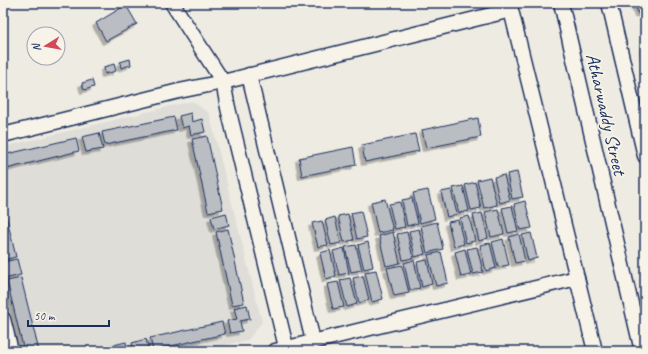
<svg xmlns="http://www.w3.org/2000/svg" width="648" height="354" font-family="Caveat,sans-serif">
	<style>
		.built { fill: #deddd8 }
		.building { fill: #babdc2; stroke: #1b2f5e; filter: url(#shadow) }
		.lines { fill: none; stroke-linecap: round; stroke-linejoin: round }
		.minor-casing { stroke: #1b2f5e; stroke-width: 17 }
		.minor { stroke: #f7f3e8; stroke-width: 14 }
		.labels { text-anchor: middle; dominant-baseline: central; stroke-width: 3.5; stroke-linejoin: round; paint-order: stroke }
		.street-label { font-size: 19px; fill: #1b2f5e; stroke: #f7f3e8 }
	</style>
	<defs>
		<filter id="shadow"><feDropShadow dx="-3.5" dy="3.5" stdDeviation="0" flood-color="#0004"/></filter>
	</defs>
	<rect width="100%" height="100%" fill="#eeebe2"/>
	<filter id="ink" filterUnits="userSpaceOnUse"><feTurbulence type="fractalNoise" baseFrequency=".025" numOctaves="2"/><feDisplacementMap in="SourceGraphic" scale="8" xChannelSelector="R" yChannelSelector="G"/><feConvolveMatrix kernelMatrix="1 2 1 2 8 2 1 2 1" color-interpolation-filters="sRGB"/></filter>
	<g filter="url(#ink)">
		<path class="built" d="M 192,101 L 209,113 L 262,322 L 248,340 L 199,351 L 14,351 L 3,304 L 3,147 Z"/>
		<g class="building">
			<path d="M 633,3 L 645,3 L 645,12 L 638,14 L 636,6 L 634,6 Z"/>
			<path d="M 126,5 L 137,24 L 106,41 L 96,23 Z"/>
			<path d="M 643,43 L 645,43 L 644,56 L 643,47 L 644,47 Z"/>
			<path d="M 130,59 L 131,65 L 121,68 L 120,62 Z"/>
			<path d="M 114,64 L 116,71 L 105,74 L 104,67 Z"/>
			<path d="M 92,80 L 94,87 L 84,90 L 82,83 Z"/>
			<path d="M 191,113 L 192,122 L 202,119 L 205,132 L 191,135 L 189,126 L 182,128 L 179,116 Z"/>
			<path d="M 174,117 L 177,130 L 105,145 L 102,132 Z"/>
			<path d="M 478,118 L 481,137 L 426,148 L 422,130 Z"/>
			<path d="M 99,133 L 103,149 L 86,152 L 82,137 Z"/>
			<path d="M 415,134 L 419,151 L 365,162 L 362,145 Z"/>
			<path d="M 207,136 L 223,209 L 208,212 L 192,139 Z"/>
			<path d="M 76,138 L 79,151 L 6,169 L 3,155 Z"/>
			<path d="M 353,147 L 356,165 L 302,176 L 299,158 Z"/>
			<path d="M 517,172 L 523,197 L 512,199 L 507,174 Z"/>
			<path d="M 504,175 L 510,200 L 500,203 L 494,177 Z"/>
			<path d="M 490,177 L 497,205 L 484,208 L 477,180 Z"/>
			<path d="M 475,182 L 481,208 L 471,210 L 465,185 Z"/>
			<path d="M 463,186 L 469,211 L 459,213 L 453,188 Z"/>
			<path d="M 428,190 L 435,219 L 420,223 L 413,193 Z"/>
			<path d="M 451,190 L 457,214 L 447,217 L 441,192 Z"/>
			<path d="M 412,198 L 418,223 L 407,226 L 402,200 Z"/>
			<path d="M 385,199 L 393,230 L 378,233 L 371,202 Z"/>
			<path d="M 525,201 L 532,228 L 520,230 L 514,204 Z"/>
			<path d="M 3,202 L 16,257 L 3,260 Z"/>
			<path d="M 400,202 L 405,227 L 395,229 L 389,204 Z"/>
			<path d="M 512,206 L 518,231 L 508,233 L 502,208 Z"/>
			<path d="M 498,209 L 504,234 L 491,237 L 485,212 Z"/>
			<path d="M 361,211 L 367,237 L 357,239 L 351,213 Z"/>
			<path d="M 226,213 L 229,225 L 214,229 L 211,217 Z"/>
			<path d="M 482,213 L 488,238 L 479,241 L 473,215 Z"/>
			<path d="M 348,214 L 354,240 L 344,242 L 338,216 Z"/>
			<path d="M 469,216 L 475,241 L 466,243 L 460,218 Z"/>
			<path d="M 335,217 L 341,243 L 331,245 L 325,220 Z"/>
			<path d="M 458,220 L 464,244 L 454,247 L 448,222 Z"/>
			<path d="M 322,221 L 328,245 L 318,247 L 312,223 Z"/>
			<path d="M 437,222 L 443,249 L 427,253 L 421,226 Z"/>
			<path d="M 228,229 L 244,303 L 232,305 L 216,232 Z"/>
			<path d="M 419,229 L 425,254 L 415,257 L 409,231 Z"/>
			<path d="M 393,232 L 400,263 L 386,266 L 379,236 Z"/>
			<path d="M 407,232 L 413,258 L 403,260 L 397,234 Z"/>
			<path d="M 531,233 L 537,258 L 528,261 L 522,235 Z"/>
			<path d="M 519,234 L 525,261 L 515,263 L 509,237 Z"/>
			<path d="M 503,239 L 509,265 L 498,267 L 492,242 Z"/>
			<path d="M 368,242 L 373,267 L 364,269 L 358,245 Z"/>
			<path d="M 490,243 L 496,268 L 486,271 L 480,245 Z"/>
			<path d="M 356,245 L 362,270 L 351,272 L 345,247 Z"/>
			<path d="M 477,247 L 483,272 L 473,274 L 467,249 Z"/>
			<path d="M 344,248 L 349,273 L 339,275 L 333,251 Z"/>
			<path d="M 465,249 L 471,275 L 461,277 L 455,252 Z"/>
			<path d="M 330,250 L 336,276 L 326,279 L 320,253 Z"/>
			<path d="M 441,252 L 448,283 L 436,286 L 428,255 Z"/>
			<path d="M 17,259 L 21,275 L 4,279 L 3,262 Z"/>
			<path d="M 414,260 L 420,288 L 410,290 L 404,263 Z"/>
			<path d="M 427,260 L 432,284 L 422,287 L 417,262 Z"/>
			<path d="M 402,265 L 409,293 L 394,296 L 387,268 Z"/>
			<path d="M 376,270 L 383,299 L 372,302 L 365,272 Z"/>
			<path d="M 363,276 L 369,300 L 359,303 L 353,278 Z"/>
			<path d="M 21,278 L 39,351 L 24,351 L 7,281 Z"/>
			<path d="M 350,278 L 357,304 L 347,307 L 340,280 Z"/>
			<path d="M 338,282 L 344,307 L 333,309 L 327,284 Z"/>
			<path d="M 247,305 L 250,319 L 240,321 L 242,331 L 230,333 L 227,321 L 237,319 L 234,308 Z"/>
			<path d="M 222,322 L 225,334 L 153,350 L 150,338 Z"/>
			<path d="M 146,339 L 149,351 L 134,351 L 132,343 Z"/>
			<path d="M 126,342 L 128,351 L 88,351 Z"/>
		</g>
		<g class="lines">
			<defs>
				<g id="minor">
					<path d="M 172,3 L 223,82 L 511,10 L 595,351"/>
					<path d="M 561,3 L 642,351"/>
					<path d="M 609,3 L 645,156"/>
					<path d="M 249,75 L 313,341"/>
					<path d="M 3,135 L 179,91 L 223,82 L 228,108 L 287,351"/>
					<path d="M 3,319 L 11,351"/>
					<path d="M 275,351 L 577,278"/>
				</g>
			</defs>
			<use href="#minor" class="minor-casing"/>
			<use href="#minor" class="minor"/>
		</g>
	</g>
	<g class="labels">
		<g class="street-label">
			<text transform="translate(606 114) rotate(77)">Atharwaddy Street</text>
		</g>
	</g>
	<rect width="648" height="354" fill="none" stroke="#f7f3e8" stroke-width="16"/>
	<rect x="8" y="8" width="632" height="338" fill="none" stroke="#1b2f5e" stroke-width="1.5" filter="url(#ink)"/>
	<g transform="translate(46 46) rotate(259)"><circle r="19" fill="#f7f3e8" stroke="#9fa5b1"/>
	<path d="M0-3L7 15L0 10L-7 15Z" fill="#d1495b"/>
	<text y="-6" font-size="11" font-weight="bold" text-anchor="middle" fill="#1b2f5e">N</text>
	</g>
	<path d="M28 320v6h81v-6" fill="none" stroke="#1b2f5e" stroke-width="2"/>
	<text x="34" y="320" font-size="12" fill="#1b2f5e" stroke="#f7f3e8" stroke-width="3" paint-order="stroke">50 m</text>
</svg>
